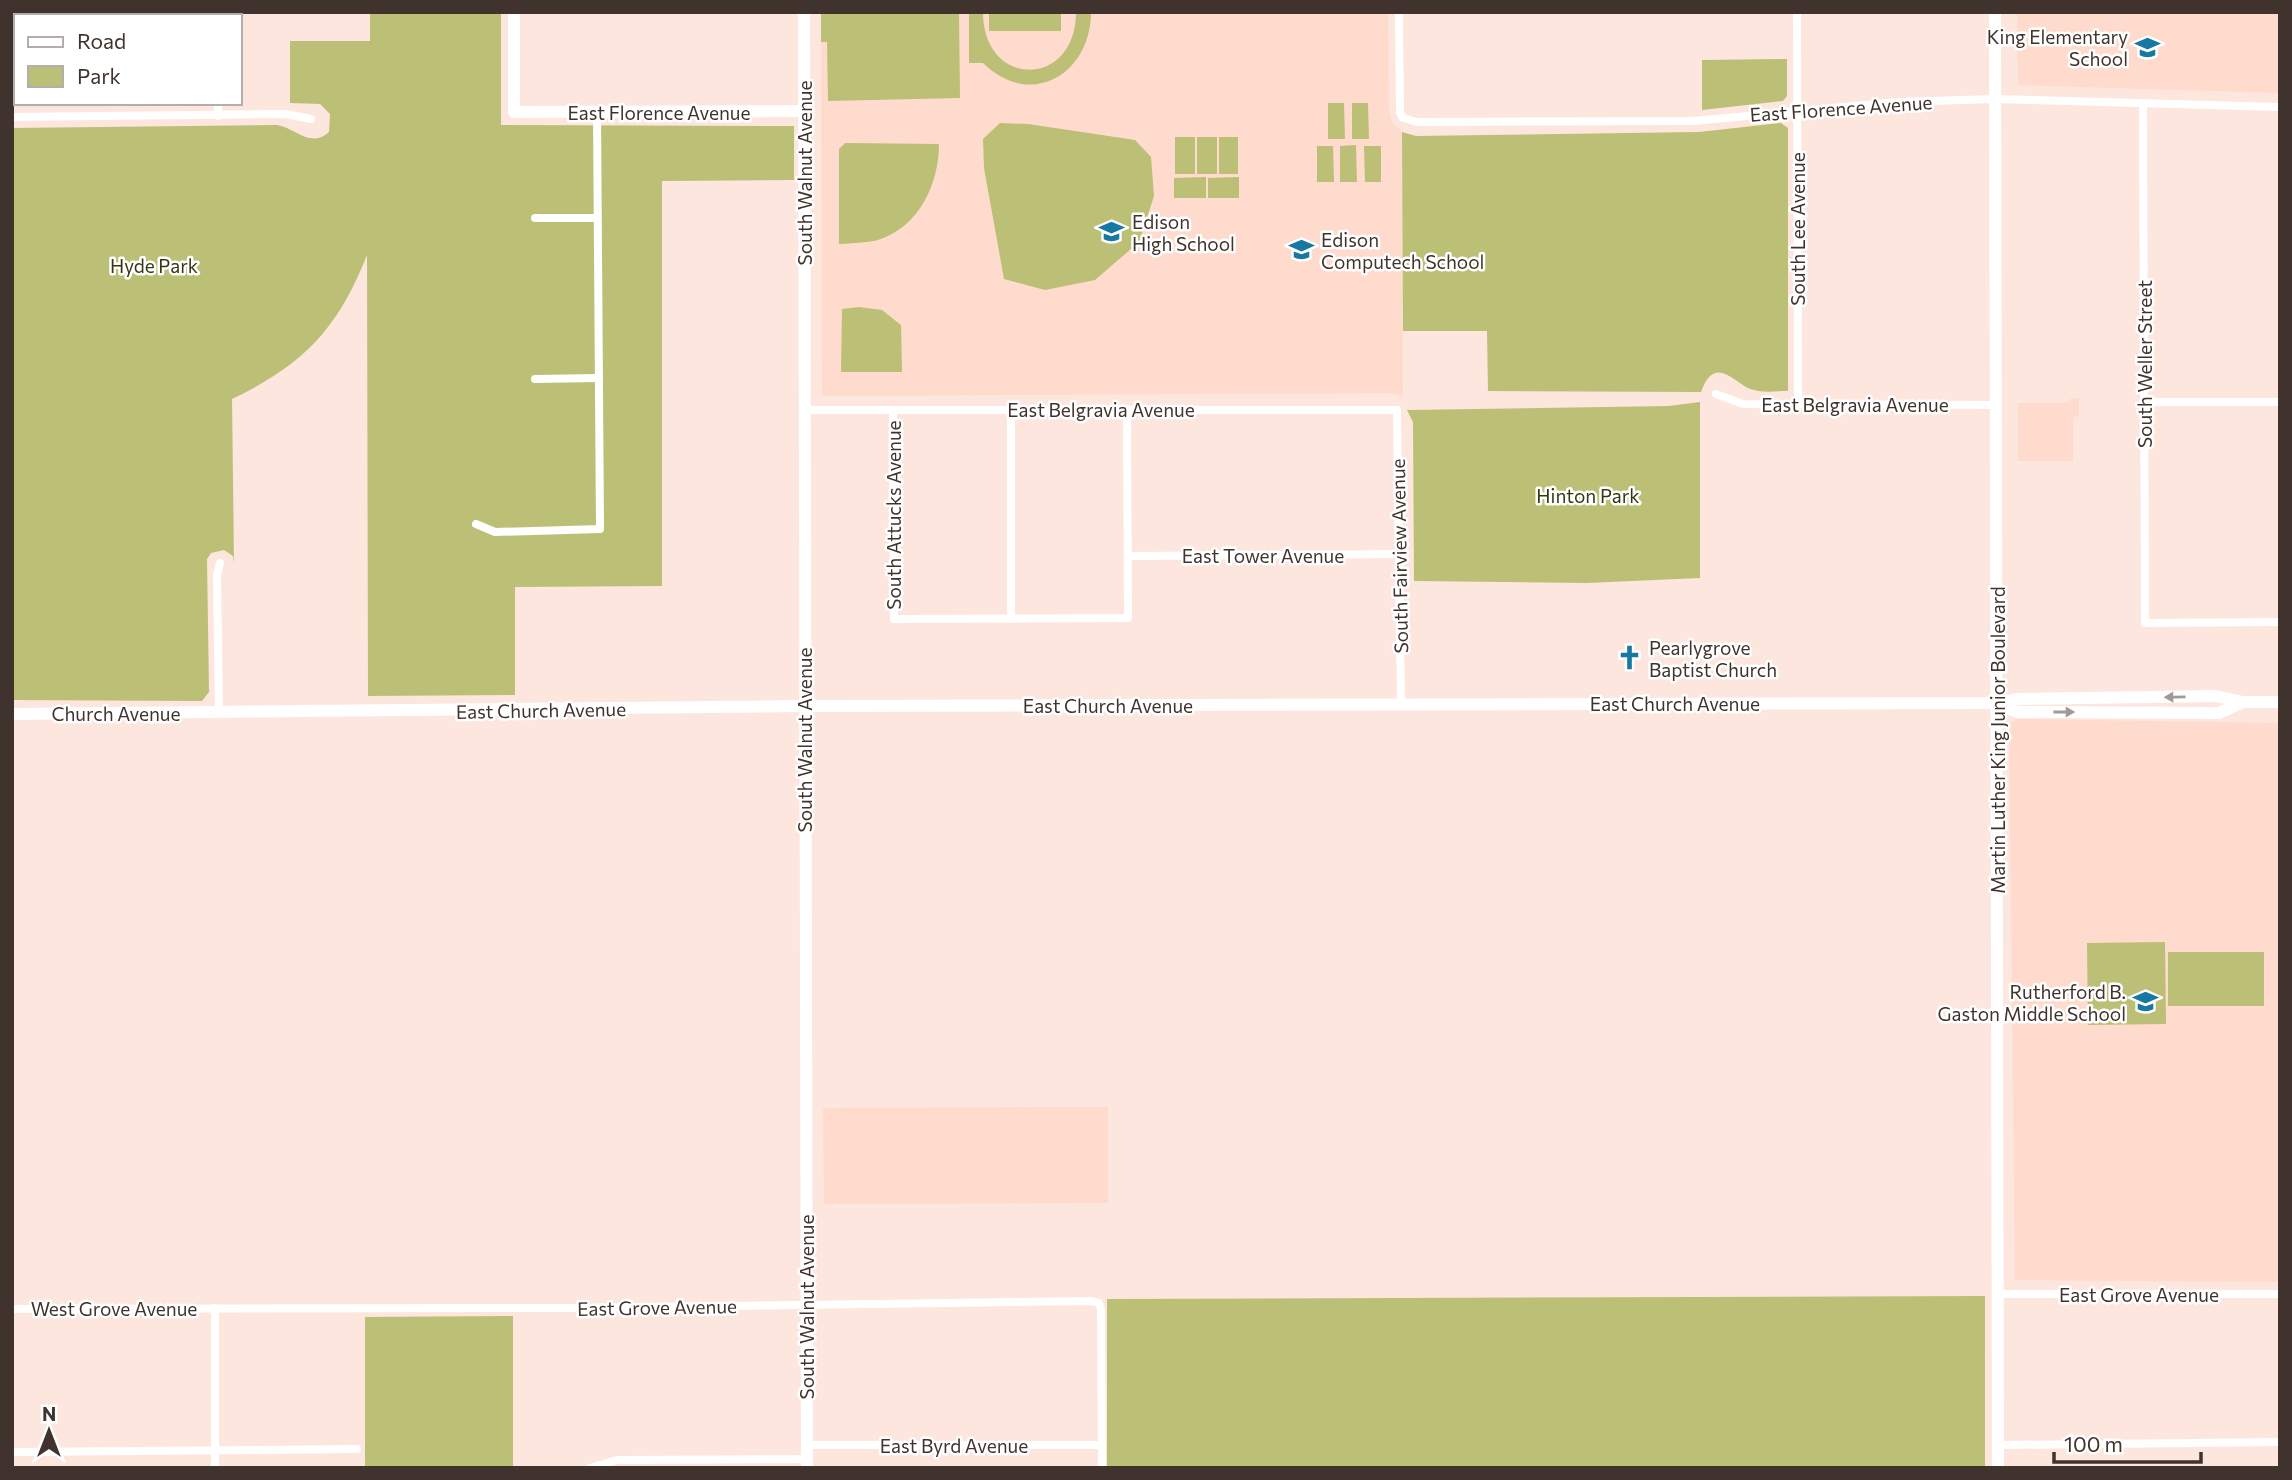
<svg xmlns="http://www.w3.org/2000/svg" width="2292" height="1480" font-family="Commissioner,sans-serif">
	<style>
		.built { fill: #fedbcd }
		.green { fill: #bcbf76 }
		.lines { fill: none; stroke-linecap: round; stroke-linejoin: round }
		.street { stroke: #fff; stroke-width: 8 }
		.secondary { stroke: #fff; stroke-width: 12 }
		.oneway { fill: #a09996 }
		.labels { text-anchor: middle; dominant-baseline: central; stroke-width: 5; stroke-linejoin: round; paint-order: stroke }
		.poi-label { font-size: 19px; fill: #40332d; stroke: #fff; text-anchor: start }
		.street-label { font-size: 19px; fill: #40332d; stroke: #fff }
		.park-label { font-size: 19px; fill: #363712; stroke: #fff }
	</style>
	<rect width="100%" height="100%" fill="#fce6de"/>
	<g class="built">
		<path d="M 821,12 L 1388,12 L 1389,109 L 1392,122 L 1402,132 L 1403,396 L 1390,393 L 822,396 Z"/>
		<path d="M 2017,12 L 2280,12 L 2280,93 L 2018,85 Z"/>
		<path d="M 2072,398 L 2079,398 L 2079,416 L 2073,417 L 2073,461 L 2018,461 L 2018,403 L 2066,403 Z"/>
		<path d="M 2017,719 L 2280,723 L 2280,1282 L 2015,1280 L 2009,724 Z"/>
		<path d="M 1108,1107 L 1108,1203 L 824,1204 L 823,1108 Z"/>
	</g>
	<g class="green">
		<path d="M 370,12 L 501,12 L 501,125 L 794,126 L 794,180 L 662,181 L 662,586 L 515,587 L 515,695 L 368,696 L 367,255 C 338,329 303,365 232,399 L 234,563 L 233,556 L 224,550 L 211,553 L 207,559 L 209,692 L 202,701 L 12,700 L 12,128 L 277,125 C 296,128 310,149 329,132 L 330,114 L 320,104 L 290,103 L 290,41 L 370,41 Z"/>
		<path d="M 821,12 L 959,12 L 960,98 L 828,101 L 827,42 L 821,42 Z"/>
		<path d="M 969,12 L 983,12 C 983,89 1076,89 1076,12 L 1091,12 C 1091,74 1031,110 983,63 L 969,63 Z"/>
		<rect x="989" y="12" width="72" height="19"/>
		<path d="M 1787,59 L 1787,96 L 1783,101 L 1702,110 L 1702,60 Z"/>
		<path d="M 1328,103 L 1344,103 L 1345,139 L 1328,139 Z"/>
		<path d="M 1352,103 L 1368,103 L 1369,139 L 1352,139 Z"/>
		<path d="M 1000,123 L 1028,124 L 1135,140 L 1151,157 L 1154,196 L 1139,242 L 1095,280 L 1045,290 L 1004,279 L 984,168 L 983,139 Z"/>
		<path d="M 1781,123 L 1788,128 L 1788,391 C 1777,391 1764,393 1754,390 C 1736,387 1716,351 1701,392 L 1488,391 L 1487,331 L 1403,331 L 1402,132 L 1416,136 L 1699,132 Z"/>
		<rect x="1175" y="137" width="20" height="37"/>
		<rect x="1197" y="137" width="20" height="37"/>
		<rect x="1219" y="137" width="19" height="37"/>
		<path d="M 845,143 L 939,144 C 939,184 919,227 878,240 C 866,243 852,243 839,244 L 839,149 Z"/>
		<path d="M 1356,145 L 1357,182 L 1340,182 L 1340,146 Z"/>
		<path d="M 1317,146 L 1333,146 L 1334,182 L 1317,182 Z"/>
		<path d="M 1364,146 L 1381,146 L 1381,182 L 1365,182 Z"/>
		<path d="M 1206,177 L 1206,198 L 1174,198 L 1174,178 Z"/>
		<path d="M 1239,177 L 1239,198 L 1208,198 L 1208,178 Z"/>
		<path d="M 859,307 L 882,310 L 901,325 L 902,372 L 841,372 L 842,309 Z"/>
		<path d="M 1700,402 L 1700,578 L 1587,583 L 1414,581 L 1413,422 L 1407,410 L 1669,406 Z"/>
		<path d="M 2165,942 L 2166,1024 L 2088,1025 L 2087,943 Z"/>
		<rect x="2168" y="952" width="96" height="54"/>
		<path d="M 1985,1296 L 1985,1468 L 1107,1468 L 1107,1299 Z"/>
		<path d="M 513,1316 L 513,1468 L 365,1468 L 365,1317 Z"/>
	</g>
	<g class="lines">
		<g class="street">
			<path d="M 1399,12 L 1400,113 L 1403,118 L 1417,122 L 1693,121 L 1898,102 L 1995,99 L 2280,107"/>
			<path d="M 1797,12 L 1798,404"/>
			<path d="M 218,16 L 218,12"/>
			<path d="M 2143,105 L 2145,623 L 2280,622"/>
			<path d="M 218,116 L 218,103"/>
			<path d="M 12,117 L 285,114 L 311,119"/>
			<path d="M 535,218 L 597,218"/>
			<path d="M 535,379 L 598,378"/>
			<path d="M 1716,394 L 1743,404 L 1995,405"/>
			<path d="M 2143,402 L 2280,402"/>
			<path d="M 1011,409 L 1011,619"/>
			<path d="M 804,410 L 1397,410 L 1401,703"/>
			<path d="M 893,410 L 894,619 L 1128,618 L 1127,409"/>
			<path d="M 476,524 L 495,532 L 600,529 L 597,112"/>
			<path d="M 1128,556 L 1399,554"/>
			<path d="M 219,713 L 217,575 L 220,563"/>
			<path d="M 1998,1294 L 2280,1294"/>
			<path d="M 12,1309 L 569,1308 L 1092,1301 L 1099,1303 L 1101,1310 L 1102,1468"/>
			<path d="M 807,1445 L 1102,1445"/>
			<path d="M 1998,1445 L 2280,1442"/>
			<path d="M 12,1452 L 357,1449"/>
			<path d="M 215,1468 L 215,1308"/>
			<path d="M 590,1468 L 617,1460 L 807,1459"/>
		</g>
		<g class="secondary">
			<path d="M 514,12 L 514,112 L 804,111"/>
			<path d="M 804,12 L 807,1468"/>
			<path d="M 1995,12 L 1998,1468"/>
			<path d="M 1998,704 L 2017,712 L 2219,713 L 2243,702"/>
			<path d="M 12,714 L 804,706 L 1997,703 L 2018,699 L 2216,696 L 2243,702 L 2280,702"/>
		</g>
	</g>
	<defs><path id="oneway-solid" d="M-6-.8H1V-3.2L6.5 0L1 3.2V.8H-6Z" transform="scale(1.75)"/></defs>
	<g class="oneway">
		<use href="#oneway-solid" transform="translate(2175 697) rotate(179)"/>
		<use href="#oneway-solid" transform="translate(2064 712)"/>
	</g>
	<defs>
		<symbol id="school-bare" viewBox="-9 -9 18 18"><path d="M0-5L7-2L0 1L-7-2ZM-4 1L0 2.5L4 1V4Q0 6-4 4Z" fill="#1778a4" stroke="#fff" stroke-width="2.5" paint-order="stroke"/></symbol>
		<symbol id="church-bare" viewBox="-9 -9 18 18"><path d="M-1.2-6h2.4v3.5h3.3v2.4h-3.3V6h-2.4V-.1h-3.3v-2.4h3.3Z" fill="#1778a4" stroke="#fff" stroke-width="2.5" paint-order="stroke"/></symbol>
	</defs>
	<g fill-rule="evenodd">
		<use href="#school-bare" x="2130" y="30" width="35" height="35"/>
		<use href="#school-bare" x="1094" y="214" width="35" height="35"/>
		<use href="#school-bare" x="1284" y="232" width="35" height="35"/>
		<use href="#church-bare" x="1612" y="640" width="35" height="35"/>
		<use href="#school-bare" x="2128" y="984" width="35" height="35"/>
	</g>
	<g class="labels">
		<g class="poi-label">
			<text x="2128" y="36" text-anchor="end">King Elementary<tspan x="2128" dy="22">School</tspan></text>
			<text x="1132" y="221">Edison<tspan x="1132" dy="22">High School</tspan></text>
			<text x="1321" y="239">Edison<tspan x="1321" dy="22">Computech School</tspan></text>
			<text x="1649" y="647">Pearlygrove<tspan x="1649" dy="22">Baptist Church</tspan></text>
			<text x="2126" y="991" text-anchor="end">Rutherford B.<tspan x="2126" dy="22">Gaston Middle School</tspan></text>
		</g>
		<g class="street-label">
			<text transform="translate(1841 108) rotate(-4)">East Florence Avenue</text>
			<text x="659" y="112">East Florence Avenue</text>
			<text transform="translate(804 173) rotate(-90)">South Walnut Avenue</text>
			<text transform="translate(1797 229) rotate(-90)">South Lee Avenue</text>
			<text transform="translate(2144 364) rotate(-90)">South Weller Street</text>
			<text x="1855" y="404">East Belgravia Avenue</text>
			<text x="1101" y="409">East Belgravia Avenue</text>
			<text transform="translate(893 515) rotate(-90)">South Attucks Avenue</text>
			<text x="1263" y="555">East Tower Avenue</text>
			<text transform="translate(1399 556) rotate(-91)">South Fairview Avenue</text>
			<text x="1675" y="703">East Church Avenue</text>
			<text x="1108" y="705">East Church Avenue</text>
			<text transform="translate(541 710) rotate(-1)">East Church Avenue</text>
			<text x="116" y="713">Church Avenue</text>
			<text transform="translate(804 740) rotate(-90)">South Walnut Avenue</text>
			<text transform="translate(1997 740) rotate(-90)">Martin Luther King Junior Boulevard</text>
			<text x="2139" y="1294">East Grove Avenue</text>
			<text transform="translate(657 1307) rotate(-1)">East Grove Avenue</text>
			<text transform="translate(806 1307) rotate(-90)">South Walnut Avenue</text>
			<text x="114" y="1308">West Grove Avenue</text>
			<text x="954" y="1445">East Byrd Avenue</text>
		</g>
		<g class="park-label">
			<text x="154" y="265">Hyde Park</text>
			<text x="1588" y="495">Hinton Park</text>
		</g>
	</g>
	<rect width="2292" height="1480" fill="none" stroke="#40332d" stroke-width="28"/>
	<rect x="14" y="14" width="228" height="91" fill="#ffffff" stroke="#b3adab" stroke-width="2"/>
	<rect x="28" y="37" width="35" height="10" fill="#ffffff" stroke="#b3adab" stroke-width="2"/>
	<text x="77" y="49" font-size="21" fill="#40332d">Road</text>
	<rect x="28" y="66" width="35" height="21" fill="#bcbf76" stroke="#b3adab" stroke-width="2"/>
	<text x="77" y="84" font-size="21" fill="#40332d">Park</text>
	<g transform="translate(49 1431)" stroke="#ffffff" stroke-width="5" paint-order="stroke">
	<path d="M0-5L12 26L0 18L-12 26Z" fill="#40332d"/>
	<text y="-10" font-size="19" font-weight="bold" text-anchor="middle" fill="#40332d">N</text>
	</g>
	<path d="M2054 1452v10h147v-10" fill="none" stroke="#40332d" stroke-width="3.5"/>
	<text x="2064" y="1452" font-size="21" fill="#40332d" stroke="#ffffff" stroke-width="5" paint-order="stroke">100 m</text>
</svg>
